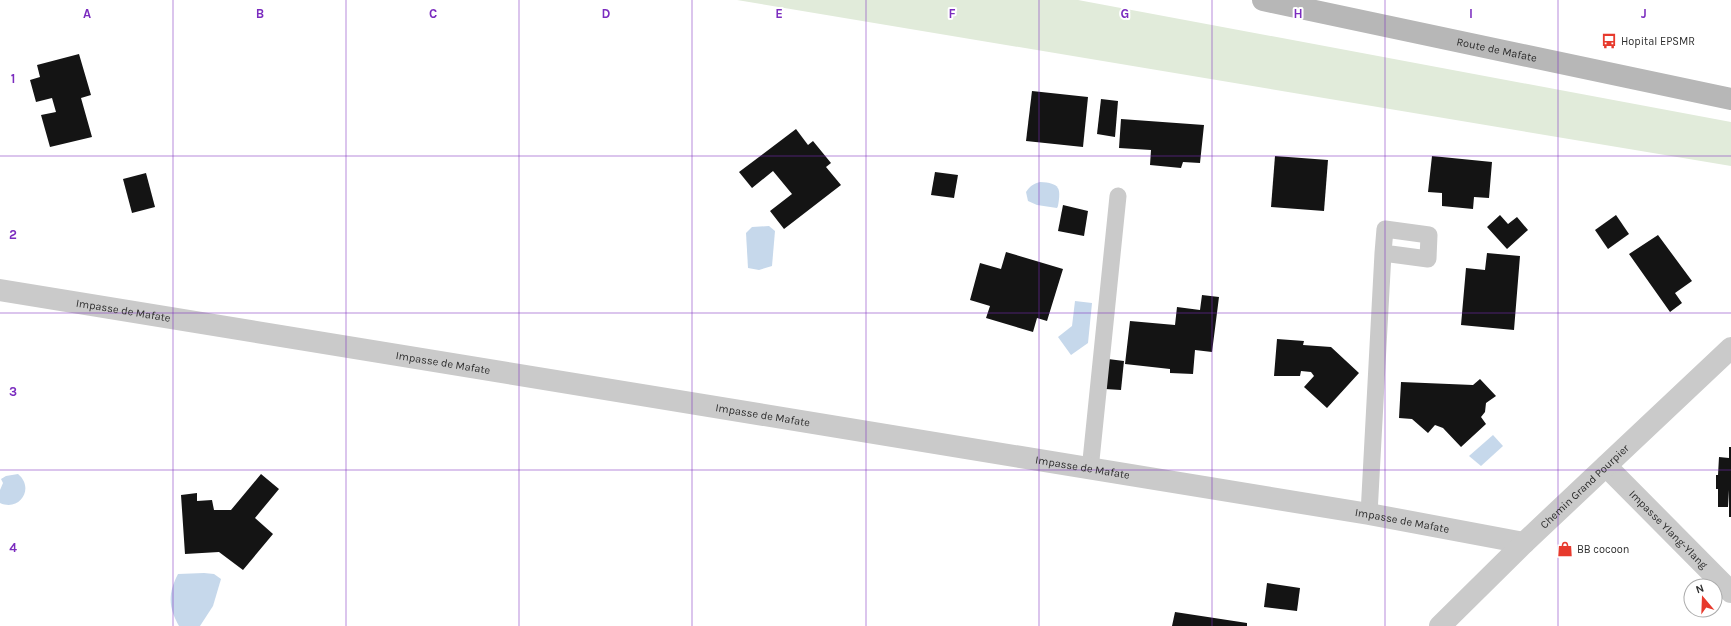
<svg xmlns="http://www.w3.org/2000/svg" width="1731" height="626" font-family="Karla,sans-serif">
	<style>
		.green { fill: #e1ebda }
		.water { fill: #c6d8eb }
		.building { fill: #141414 }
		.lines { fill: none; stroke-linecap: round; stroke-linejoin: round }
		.lane { stroke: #cacaca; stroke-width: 17 }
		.street { stroke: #cacaca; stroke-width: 22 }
		.secondary { stroke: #b7b7b7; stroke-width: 22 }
		.grid { fill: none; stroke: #7b2cbf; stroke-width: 1; stroke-opacity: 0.55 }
		.labels { text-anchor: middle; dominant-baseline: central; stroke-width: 4; stroke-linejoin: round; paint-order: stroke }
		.poi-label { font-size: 11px; fill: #2d2d2d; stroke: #fff; text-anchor: start }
		.street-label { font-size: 11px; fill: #2d2d2d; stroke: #fff }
		.grid-label { font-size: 13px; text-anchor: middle; font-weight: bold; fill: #7b2cbf; stroke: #fff; stroke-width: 4; stroke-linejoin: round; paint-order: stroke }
	</style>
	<rect width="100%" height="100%" fill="#fff"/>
	<path class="green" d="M 737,0 L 1078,0 L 1731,122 L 1731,166 Z"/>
	<g class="water">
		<path d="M 1040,182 C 1060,183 1061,188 1058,206 L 1057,208 L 1037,205 L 1028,201 L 1026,192 C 1030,186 1033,184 1040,182 Z"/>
		<path d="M 769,226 L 775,231 L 772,266 L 759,270 L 748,268 L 746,233 L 752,227 Z"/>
		<path d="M 1075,301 L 1092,303 L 1088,343 L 1071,355 L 1058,337 L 1072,326 Z"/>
		<path d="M 1493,435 L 1503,446 L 1481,466 L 1469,456 Z"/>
		<path d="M 18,474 C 35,488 20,512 0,503 L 0,490 L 3,483 L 1,479 L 6,476 Z"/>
		<path d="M 204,573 L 214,574 L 221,579 L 213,606 L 200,626 L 179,626 C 168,607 168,593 178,574 Z"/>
	</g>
	<g class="building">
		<path d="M 79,54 L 91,95 L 81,98 L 92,137 L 50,147 L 41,115 L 56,112 L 52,98 L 36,102 L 30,80 L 40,77 L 37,65 Z"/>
		<path d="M 1032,91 L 1088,97 L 1083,147 L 1026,141 Z"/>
		<path d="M 1101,99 L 1118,101 L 1115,137 L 1097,134 Z"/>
		<path d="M 1121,119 L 1204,125 L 1200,163 L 1183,162 L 1181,168 L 1150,165 L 1151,150 L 1119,148 Z"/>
		<path d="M 796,129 L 808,145 L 813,141 L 831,163 L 826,167 L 841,185 L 784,229 L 770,211 L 792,194 L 773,171 L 752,188 L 739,172 Z"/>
		<path d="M 1275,156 L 1328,160 L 1324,211 L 1271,207 Z"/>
		<path d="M 1432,156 L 1492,162 L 1489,198 L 1474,197 L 1473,209 L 1442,206 L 1442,193 L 1428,192 Z"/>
		<path d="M 935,172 L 958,175 L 954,198 L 931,195 Z"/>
		<path d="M 146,173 L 155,207 L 132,213 L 123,179 Z"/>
		<path d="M 1063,205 L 1088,211 L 1084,236 L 1058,231 Z"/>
		<path d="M 1500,215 L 1508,224 L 1517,217 L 1528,230 L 1507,249 L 1487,227 Z"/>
		<path d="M 1616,215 L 1629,234 L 1608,249 L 1595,230 Z"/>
		<path d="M 1658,235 L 1692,281 L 1675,293 L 1682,303 L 1670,312 L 1629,254 Z"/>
		<path d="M 1006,252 L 1063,269 L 1047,321 L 1037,318 L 1033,332 L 986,318 L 990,306 L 970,300 L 980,263 L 1001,269 Z"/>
		<path d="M 1487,253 L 1520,256 L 1514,330 L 1461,325 L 1466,268 L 1485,270 Z"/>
		<path d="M 1202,295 L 1219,297 L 1212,352 L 1195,350 L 1193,374 L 1170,373 L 1170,369 L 1125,364 L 1130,321 L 1175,325 L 1177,307 L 1200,310 Z"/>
		<path d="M 1277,339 L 1304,341 L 1303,345 L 1331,347 L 1359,373 L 1327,408 L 1304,387 L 1314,376 L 1311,372 L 1301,371 L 1300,376 L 1274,376 Z"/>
		<path d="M 1108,359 L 1124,361 L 1121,390 L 1105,389 Z"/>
		<path d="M 1480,379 L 1496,396 L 1486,403 L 1485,412 L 1481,417 L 1486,424 L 1461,447 L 1443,428 L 1435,425 L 1428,433 L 1412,419 L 1399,418 L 1401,382 L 1473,385 Z"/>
		<path d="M 1729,447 L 1731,447 L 1731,517 L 1729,517 L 1729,490 L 1728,507 L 1718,507 L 1718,489 L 1716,489 L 1716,475 L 1718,475 L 1719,457 L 1729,458 Z"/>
		<path d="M 261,474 L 279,489 L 255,518 L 273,534 L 243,570 L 219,552 L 185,554 L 181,495 L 197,493 L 197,501 L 212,500 L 214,510 L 231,510 Z"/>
		<path d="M 1267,583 L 1300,588 L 1297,611 L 1264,607 Z"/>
		<path d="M 1175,612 L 1247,623 L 1247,626 L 1172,626 Z"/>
	</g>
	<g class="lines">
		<g class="lane">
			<path d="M 1090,470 L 1118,196"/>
			<path d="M 1369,514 L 1383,253 L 1385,229 L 1429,235 L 1428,259 L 1383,253"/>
		</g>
		<g class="street">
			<path id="s1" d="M 0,290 L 1369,514 L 1524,543"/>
			<path id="s2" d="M 1606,466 L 1731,592"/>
			<path id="s3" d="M 1440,626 L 1524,543 L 1731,348"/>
		</g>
		<path class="secondary" id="s4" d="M 1263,0 L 1731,99"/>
	</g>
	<path class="grid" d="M 173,0 L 173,626M 346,0 L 346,626M 519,0 L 519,626M 692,0 L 692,626M 866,0 L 866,626M 1039,0 L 1039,626M 1212,0 L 1212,626M 1385,0 L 1385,626M 1558,0 L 1558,626M 0,156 L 1731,156M 0,313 L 1731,313M 0,470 L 1731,470"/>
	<defs>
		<symbol id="bus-bare" viewBox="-9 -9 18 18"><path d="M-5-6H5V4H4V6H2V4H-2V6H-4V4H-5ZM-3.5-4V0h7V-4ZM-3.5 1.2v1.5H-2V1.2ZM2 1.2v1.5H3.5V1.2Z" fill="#e73a2d" stroke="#fff" stroke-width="2.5" paint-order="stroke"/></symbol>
		<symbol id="shop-bare" viewBox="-9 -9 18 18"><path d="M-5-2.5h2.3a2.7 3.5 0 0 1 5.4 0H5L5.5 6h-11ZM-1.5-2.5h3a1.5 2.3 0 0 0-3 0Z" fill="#e73a2d" stroke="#fff" stroke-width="2.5" paint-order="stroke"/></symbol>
	</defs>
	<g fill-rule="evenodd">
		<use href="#bus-bare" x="1598" y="30" width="22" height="22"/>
		<use href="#shop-bare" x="1554" y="538" width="22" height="22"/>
	</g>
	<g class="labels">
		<g class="poi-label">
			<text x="1621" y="41">Hopital EPSMR</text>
			<text x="1577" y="549">BB cocoon</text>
		</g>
		<g class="street-label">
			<text stroke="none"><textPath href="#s4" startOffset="239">Route de Mafate</textPath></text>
			<text stroke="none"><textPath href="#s1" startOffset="125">Impasse de Mafate</textPath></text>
			<text stroke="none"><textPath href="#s1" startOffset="449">Impasse de Mafate</textPath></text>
			<text stroke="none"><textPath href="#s1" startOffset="773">Impasse de Mafate</textPath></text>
			<text stroke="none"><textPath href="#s1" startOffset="1097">Impasse de Mafate</textPath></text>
			<text stroke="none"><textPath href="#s3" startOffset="201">Chemin Grand Pourpier</textPath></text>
			<text stroke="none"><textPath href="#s1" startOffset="1421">Impasse de Mafate</textPath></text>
			<text stroke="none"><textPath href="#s2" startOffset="89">Impasse Ylang-Ylang</textPath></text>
		</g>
	</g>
	<g class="grid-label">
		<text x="87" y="18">A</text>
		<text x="260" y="18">B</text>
		<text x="433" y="18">C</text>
		<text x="606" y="18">D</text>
		<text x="779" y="18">E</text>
		<text x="952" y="18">F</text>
		<text x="1125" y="18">G</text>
		<text x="1298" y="18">H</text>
		<text x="1471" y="18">I</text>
		<text x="1644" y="18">J</text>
		<text x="13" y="83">1</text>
		<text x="13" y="239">2</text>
		<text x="13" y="396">3</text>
		<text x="13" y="552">4</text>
	</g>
	<g transform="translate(1703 598) rotate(341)"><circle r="19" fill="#ffffff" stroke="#ababab"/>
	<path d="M0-3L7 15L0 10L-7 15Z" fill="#e73a2d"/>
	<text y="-6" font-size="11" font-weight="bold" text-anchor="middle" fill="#2d2d2d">N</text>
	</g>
</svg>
